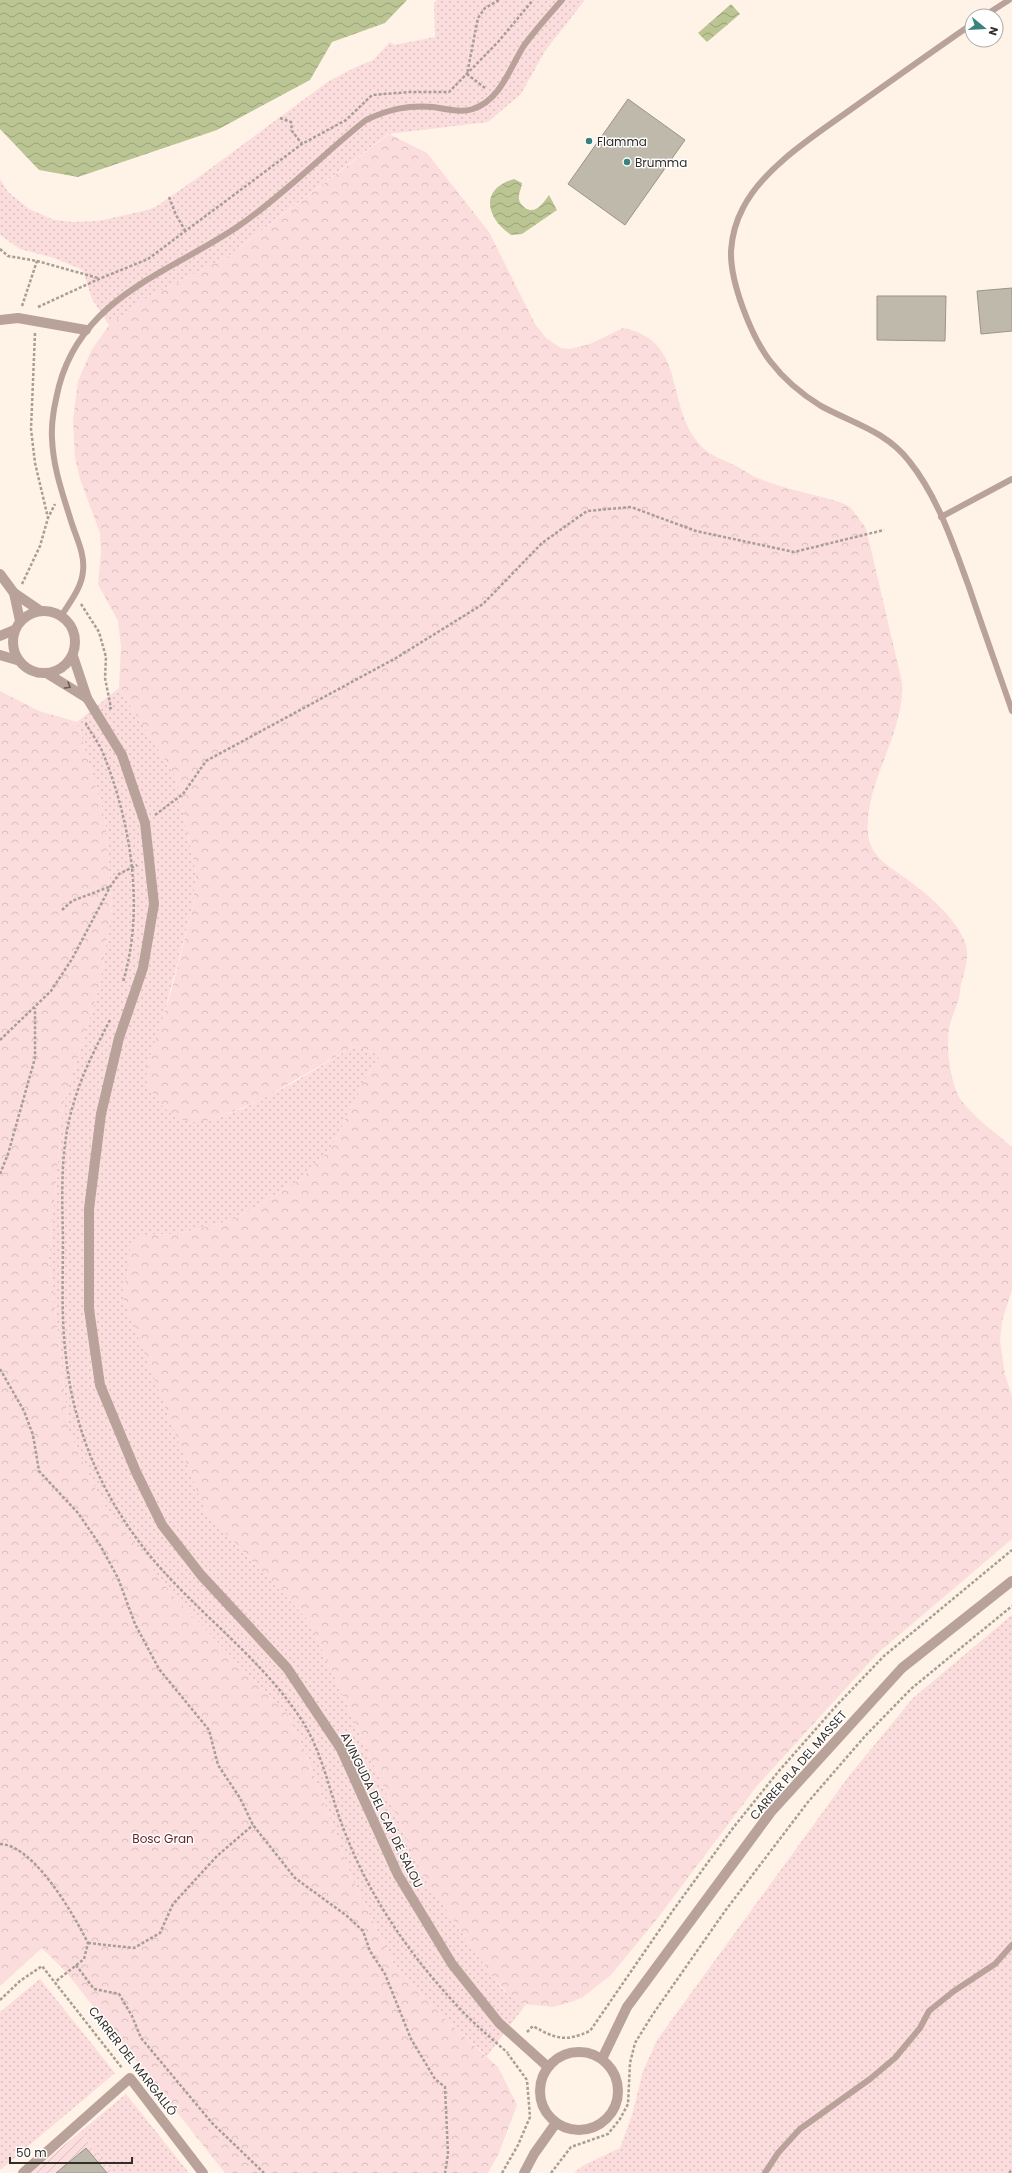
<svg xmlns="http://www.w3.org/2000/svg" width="1012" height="2173" font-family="Poppins,sans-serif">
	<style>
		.grass { fill: url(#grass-dots) }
		.forest { fill: url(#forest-crowns) }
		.garden { fill: url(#garden-furrows) }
		.water { fill: url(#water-waves) }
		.building { fill: #beb9ab; stroke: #999587 }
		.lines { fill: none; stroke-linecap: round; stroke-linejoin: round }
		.path { stroke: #a79e95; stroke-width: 2.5; stroke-dasharray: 3 2; stroke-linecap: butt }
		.service { stroke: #b9a299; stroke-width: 6 }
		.pedestrian { stroke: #b9a299; stroke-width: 10 }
		.minor { stroke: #b9a299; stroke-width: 10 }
		.tertiary { stroke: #b9a299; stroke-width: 10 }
		.oneway { stroke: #675c55 }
		.poi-dot { fill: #3a827e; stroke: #fff; stroke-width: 1.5 }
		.labels { text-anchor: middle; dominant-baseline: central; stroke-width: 3; stroke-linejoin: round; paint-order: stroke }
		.poi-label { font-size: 12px; fill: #312d28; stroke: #fff; text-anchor: start }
		.street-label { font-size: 12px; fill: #312d28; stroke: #fff }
		.park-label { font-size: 12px; fill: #662329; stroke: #fff }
	</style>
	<defs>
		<pattern id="grass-dots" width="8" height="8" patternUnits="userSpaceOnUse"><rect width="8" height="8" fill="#fcdddd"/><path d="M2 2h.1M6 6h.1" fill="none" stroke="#d8bebe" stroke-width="1.8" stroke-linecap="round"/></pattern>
		<pattern id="forest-crowns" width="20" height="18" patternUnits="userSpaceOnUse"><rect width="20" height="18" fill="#fcdddd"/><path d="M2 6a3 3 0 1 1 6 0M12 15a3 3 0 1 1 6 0" fill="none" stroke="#d8bebe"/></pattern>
		<pattern id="garden-furrows" width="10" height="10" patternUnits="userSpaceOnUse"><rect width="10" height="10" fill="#fcdddd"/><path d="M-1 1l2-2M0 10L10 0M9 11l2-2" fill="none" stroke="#d8bebe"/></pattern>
		<pattern id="water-waves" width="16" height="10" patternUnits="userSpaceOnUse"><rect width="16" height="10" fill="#bbc593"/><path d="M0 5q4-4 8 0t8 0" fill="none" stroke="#99a078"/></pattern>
	</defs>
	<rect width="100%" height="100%" fill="#fff2e6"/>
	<g class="grass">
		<path d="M 437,0 L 585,0 L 545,51 L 521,94 L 488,122 L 388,134 L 227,257 L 147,298 L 109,325 L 92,299 L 83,270 L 54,258 L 20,249 L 0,235 L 0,179 L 8,192 L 29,209 L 54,220 L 72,222 L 98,221 L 148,210 L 157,206 L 203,174 L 329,81 L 356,67 L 373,60 L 390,42 L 394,45 L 435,37 L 434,3 Z"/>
		<path d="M 119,688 L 175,776 L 196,872 L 193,906 L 146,1080 L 154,1095 L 164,1108 L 211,1120 L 244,1108 L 291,1084 L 354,1046 L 380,1055 L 360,1088 L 337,1137 L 328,1151 L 301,1179 L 233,1220 L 177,1234 L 143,1235 L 205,1511 L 310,1622 L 424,1878 L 493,1977 L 504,1991 L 526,2004 L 487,2056 L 447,2021 L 394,1965 L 353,1880 L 306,1754 L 288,1715 L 174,1597 L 100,1499 L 69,1431 L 49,1257 L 63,1106 L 99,988 L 112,909 L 105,818 L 77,722 Z"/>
		<path d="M 1012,1615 L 1012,2173 L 574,2173 L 584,2165 L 620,2148 L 632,2115 L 643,2071 L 657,2040 L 849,1776 L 913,1698 Z"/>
		<path d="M 40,1979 L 115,2073 L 0,2170 L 0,2012 Z"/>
		<path d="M 126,2094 L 189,2173 L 112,2173 L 80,2132 Z"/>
	</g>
	<g class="forest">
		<path d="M 389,134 L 427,153 L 489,232 L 535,324 L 546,338 L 561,348 L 570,349 L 590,344 L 623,328 C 689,341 663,406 702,447 C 711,456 724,460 736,466 C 744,470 751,476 760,479 C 786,490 815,494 842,503 L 850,507 L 866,528 L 902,682 C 905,735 864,781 868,834 C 870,860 898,871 916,886 C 934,900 956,920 965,942 C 970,957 965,969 961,984 C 960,989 960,996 958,1001 C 956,1009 952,1016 950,1024 C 945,1042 950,1085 961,1100 C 974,1118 995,1132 1012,1147 L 1012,1290 L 1002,1321 L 1000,1341 L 1005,1375 L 1012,1396 L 1012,1539 L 878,1653 L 756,1787 L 657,1919 L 611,1975 L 583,1997 L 574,2001 L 553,2007 L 526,2004 L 510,1996 L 493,1977 L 424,1878 L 310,1622 L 205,1511 L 123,1298 L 130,1249 L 143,1235 L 177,1234 L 233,1220 L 301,1179 L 328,1151 L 337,1137 L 360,1088 L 380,1055 L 354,1046 L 259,1101 L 211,1120 L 194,1122 L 178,1119 L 164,1108 L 154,1095 L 146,1080 L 148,1062 L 171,992 L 193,906 L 196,872 L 175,776 L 119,688 L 121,646 L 118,621 L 98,584 L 101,553 L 100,533 L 80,479 L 75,457 L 73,421 L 78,381 L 91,351 L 109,325 L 147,298 L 227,257 Z"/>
		<path d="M 0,691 L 39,711 L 77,722 L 105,818 L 112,909 L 99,988 L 63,1106 L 49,1257 L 69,1431 L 100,1499 L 174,1597 L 288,1715 L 306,1754 L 353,1880 L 394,1965 L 447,2021 L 498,2067 L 517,2105 L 498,2155 L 488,2173 L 225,2173 L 66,1972 L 42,1948 L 0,1986 Z"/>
	</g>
	<path class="garden" d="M 80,2132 L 112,2173 L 31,2173 Z"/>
	<g class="water">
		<path d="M 0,0 L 407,0 L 385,23 L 332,42 L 310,80 L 217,130 L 78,177 L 39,170 L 0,129 Z"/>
		<path d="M 731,4 L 740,14 L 707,42 L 698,33 Z"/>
		<path d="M 514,179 L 522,183 C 522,188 518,193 519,199 C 519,202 521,204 524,207 C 535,216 543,203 549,195 L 557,210 L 522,234 L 511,235 C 486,218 479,189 514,179 Z"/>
	</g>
	<g class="building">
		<path d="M 628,99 L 685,140 L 625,225 L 568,184 Z"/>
		<path d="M 1012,288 L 1012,331 L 981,334 L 977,291 Z"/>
		<path d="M 877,296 L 946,296 L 945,341 L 877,340 Z"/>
		<path d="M 86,2148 L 107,2173 L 56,2173 Z"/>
	</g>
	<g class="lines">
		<g class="path">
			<path d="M 485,88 L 467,74 L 478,18 L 485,8 L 499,0"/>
			<path d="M 280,118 L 291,122 L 292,131 L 302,144"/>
			<path d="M 169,197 L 176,215 L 186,232"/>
			<path d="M 0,249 L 8,256 L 37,261 L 98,278"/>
			<path d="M 22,306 L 37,261"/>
			<path d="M 38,307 L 99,279 L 148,259 L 302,144 L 346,120 L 372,95 L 410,92 L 449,92 L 498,42 L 533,0"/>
			<path d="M 35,333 L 31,429 L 35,463 L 48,518"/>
			<path d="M 22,584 L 40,546 L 48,518 L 55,504"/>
			<path d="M 81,604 L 99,632 L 106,657 L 105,678 L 111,708 L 108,709"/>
			<path d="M 87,723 L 86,724 C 91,733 99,743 103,753 C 131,823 145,908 123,982"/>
			<path d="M 155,815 L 183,794 L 206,761 L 396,658 L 483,604 L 542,543 L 587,511 L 631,507 L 696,531 L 794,552 L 884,530"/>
			<path d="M 62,910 L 72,901 L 109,887"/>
			<path d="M 110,1020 C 96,1047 82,1074 74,1102 C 60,1146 62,1193 63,1238 C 63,1277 61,1318 66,1357 C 73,1425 99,1489 140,1543 C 187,1606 257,1652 301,1719 C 324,1754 330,1797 346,1835 C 372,1902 415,1962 464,2013 C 478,2027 493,2040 508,2053"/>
			<path d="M 0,1040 L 51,991 L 72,959 L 110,887 L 119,874 L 137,865"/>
			<path d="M 0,1174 L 8,1154 L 35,1058 L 35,1008"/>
			<path d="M 0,1369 L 24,1411 L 33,1435 L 39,1471 L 78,1513 L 100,1545 L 118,1578 L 135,1624 L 159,1669 L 209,1730 L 218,1765 L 240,1798 L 253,1825 L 295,1878 L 347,1916 L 363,1931 L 370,1951 L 385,1974 L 411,2039 L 435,2079 L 445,2087 L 448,2154 L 445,2173"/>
			<path d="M 0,1844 C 34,1845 74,1915 88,1943 L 84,1959 L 55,1982"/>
			<path d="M 88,1943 L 134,1948 L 160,1933 L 173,1904 L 217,1856 L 253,1825"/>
			<path d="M 76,1965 L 94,1989 L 119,1994 L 132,2016 L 141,2038 L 212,2123 L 264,2173"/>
			<path d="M 0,2000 L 20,1981 L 42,1966 L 122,2068"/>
			<path d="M 527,2032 L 533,2026 C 556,2039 565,2042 590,2031 L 674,1909 L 733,1828 L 778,1772 L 837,1705 L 884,1656 L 1012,1550"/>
			<path d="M 502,2173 L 518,2145 L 530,2117 L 527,2080 L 508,2054"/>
			<path d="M 551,2173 L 571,2147 L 608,2134 L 620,2119 L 628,2104 L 630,2063 L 635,2043 L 653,2014 L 725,1911 L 808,1802 L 866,1735 L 912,1688 L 1012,1606"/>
			<path d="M 1009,2173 L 1012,2170"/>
		</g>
		<g class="service">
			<path d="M 984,16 L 1009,0"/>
			<path d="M 972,24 C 933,51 895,78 857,105 C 820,132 764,166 743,208 C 736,221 732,236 731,251 C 730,282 751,336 770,361 C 783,378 803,395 821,406 C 852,423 886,431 909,461 C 938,497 953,544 969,587 C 983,629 998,670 1012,711"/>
			<path d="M 941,517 L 1012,479"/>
			<path d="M 62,615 C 70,602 82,587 83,571 C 85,555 77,539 72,524 C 63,495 53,468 52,438 C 51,420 55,403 59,386 C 83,295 172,272 240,225 C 285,194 323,154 366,120 C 389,109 408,105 433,107 C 446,109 460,113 473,109 C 500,100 509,70 523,47 C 534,31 549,15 562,0"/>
			<path d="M 765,2173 L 778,2153 L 800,2129 L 870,2079 L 895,2058 L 920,2028 L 929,2011 L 954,1991 L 995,1964 L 1012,1945"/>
		</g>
		<path class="pedestrian" d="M 0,320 L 18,318 L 86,330"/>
		<g class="minor">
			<path d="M 0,574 L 14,593 L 39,610"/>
			<path d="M 14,593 L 20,621"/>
			<path d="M 23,2173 L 130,2078 L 203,2173"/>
		</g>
		<g class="tertiary">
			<circle cx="44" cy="642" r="31"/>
			<path d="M 0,636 L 14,630"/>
			<path d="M 0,655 L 17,660"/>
			<path d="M 73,656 L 87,698 L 122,755 L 145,823 L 154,904 L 143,968 L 119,1038 L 101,1114 L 89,1209 L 89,1309 L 100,1385 L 136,1472 L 162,1525 L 201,1575 L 287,1668 L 341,1749 L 398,1875 L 452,1964 L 499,2023 L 548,2067"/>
			<path d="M 48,674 L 87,698"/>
			<circle cx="579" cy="2091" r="39"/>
			<path d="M 602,2059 L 627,2007 L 771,1812 L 902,1668 L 1012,1581"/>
			<path d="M 524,2173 L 534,2154 L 556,2123"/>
		</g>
	</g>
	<defs><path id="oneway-chevron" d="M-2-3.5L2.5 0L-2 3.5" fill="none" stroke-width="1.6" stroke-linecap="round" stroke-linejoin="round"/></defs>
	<use class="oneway" href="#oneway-chevron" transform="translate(68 686) rotate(31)"/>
	<g class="poi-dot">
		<circle cx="589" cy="141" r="4"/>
		<circle cx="627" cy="162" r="4"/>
	</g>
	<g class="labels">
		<g class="poi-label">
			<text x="597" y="141">Flamma</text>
			<text x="635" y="162">Brumma</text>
		</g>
		<g class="street-label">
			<text transform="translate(798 1765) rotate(-49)">CARRER PLA DEL MASSET</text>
			<text transform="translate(382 1810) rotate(64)">AVINGUDA DEL CAP DE SALOU</text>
			<text transform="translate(133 2061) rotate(52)">CARRER DEL MARGALLÓ</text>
		</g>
		<g class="park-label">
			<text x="163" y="1838">Bosc Gran</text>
		</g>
	</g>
	<g transform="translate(984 28) rotate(108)"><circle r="19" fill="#ffffff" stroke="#adaba9"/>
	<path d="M0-3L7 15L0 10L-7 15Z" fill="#3a827e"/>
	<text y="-6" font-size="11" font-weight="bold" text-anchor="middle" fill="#312d28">N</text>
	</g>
	<path d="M10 2157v6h122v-6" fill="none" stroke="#312d28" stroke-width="2"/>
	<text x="16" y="2157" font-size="12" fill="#312d28" stroke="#ffffff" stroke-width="3" paint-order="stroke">50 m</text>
</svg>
